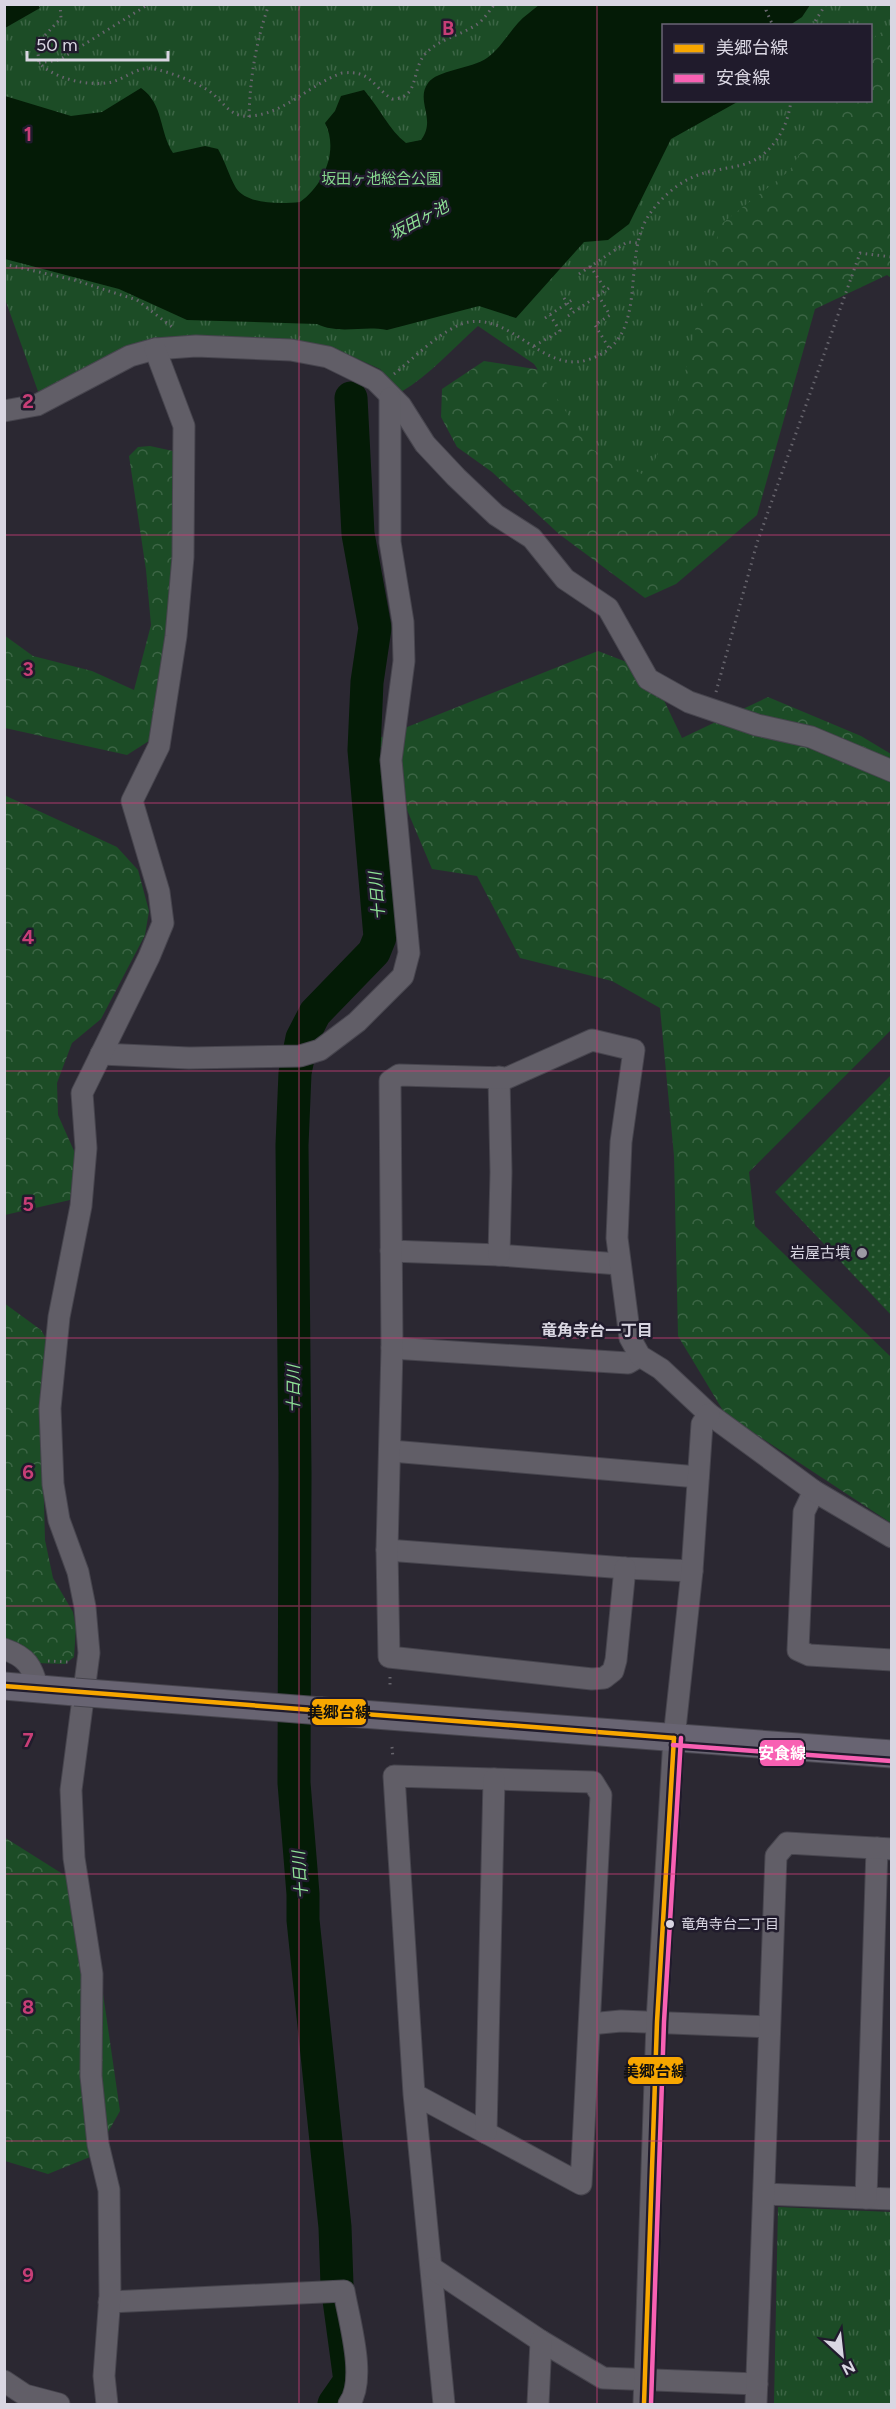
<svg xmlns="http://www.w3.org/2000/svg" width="896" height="2409" font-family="Figtree,'Noto Sans JP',sans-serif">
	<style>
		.grass { fill: url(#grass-dots) }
		.forest { fill: url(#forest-crowns) }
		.park { fill: url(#park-tufts) }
		.water { fill: #041b06 }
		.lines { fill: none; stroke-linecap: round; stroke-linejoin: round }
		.river { stroke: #041b06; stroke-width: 33 }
		.minor-casing { stroke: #47454e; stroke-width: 23 }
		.major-casing { stroke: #47454e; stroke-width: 29 }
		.path { stroke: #67656d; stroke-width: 3; stroke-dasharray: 1.5 4.5; stroke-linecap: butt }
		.minor { stroke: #615e67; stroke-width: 21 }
		.major { stroke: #686472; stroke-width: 27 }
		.major-bridge-casing { stroke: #47454e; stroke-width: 29; stroke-linecap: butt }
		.major-bridge { stroke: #686472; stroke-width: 27 }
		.bus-1-casing { stroke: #201b2c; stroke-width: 9 }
		.bus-2-casing { stroke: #201b2c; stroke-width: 9 }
		.bus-1 { stroke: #f7a600; stroke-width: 4.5 }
		.bus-2 { stroke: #f860b3; stroke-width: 4.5 }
		.grid { fill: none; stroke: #c73e76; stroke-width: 1.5; stroke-opacity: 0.55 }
		.poi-dot { fill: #9c99a4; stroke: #201b2c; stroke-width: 2 }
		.bus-dot { fill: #d9d6e2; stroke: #201b2c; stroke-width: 2 }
		.labels { text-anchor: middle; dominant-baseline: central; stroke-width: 5; stroke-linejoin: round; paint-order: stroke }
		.bus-label { font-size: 14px; fill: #d9d6e2; stroke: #201b2c; text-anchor: start }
		.park-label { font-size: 15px; fill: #85d78d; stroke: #201b2c }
		.poi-label { font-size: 15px; fill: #d9d6e2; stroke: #201b2c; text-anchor: end }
		.water-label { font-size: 16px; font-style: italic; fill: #8fe297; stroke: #201b2c }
		.neighbourhood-label { font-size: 16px; font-weight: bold; fill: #d9d6e2; stroke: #201b2c }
		.grid-label { font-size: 20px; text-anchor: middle; font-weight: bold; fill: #c73e76; stroke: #201b2c; stroke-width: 5; stroke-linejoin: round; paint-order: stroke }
		.line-badge { stroke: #201b2c; stroke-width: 2 }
		.badge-label { font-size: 16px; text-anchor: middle; font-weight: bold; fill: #fff }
		.pale-badge-label { font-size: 16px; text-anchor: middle; font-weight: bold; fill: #111 }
	</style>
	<defs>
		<pattern id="grass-dots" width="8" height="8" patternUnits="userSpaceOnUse" patternTransform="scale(1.5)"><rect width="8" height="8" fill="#1c4c26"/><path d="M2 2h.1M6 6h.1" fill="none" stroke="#3c6545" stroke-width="1.8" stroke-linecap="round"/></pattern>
		<pattern id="forest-crowns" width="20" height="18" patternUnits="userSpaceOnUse" patternTransform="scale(1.5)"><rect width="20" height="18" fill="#1c4c26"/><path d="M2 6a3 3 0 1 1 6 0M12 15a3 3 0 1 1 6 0" fill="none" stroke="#3c6545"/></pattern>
		<pattern id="park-tufts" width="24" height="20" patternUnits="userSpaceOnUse" patternTransform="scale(1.5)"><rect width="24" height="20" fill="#1c4c26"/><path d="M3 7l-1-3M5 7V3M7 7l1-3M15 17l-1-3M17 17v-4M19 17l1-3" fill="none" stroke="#3c6545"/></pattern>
	</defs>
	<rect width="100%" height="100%" fill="#2b2832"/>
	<path class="grass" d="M 891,1075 L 891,1315 L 775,1192 Z"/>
	<g class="forest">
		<path d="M 891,5 L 891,278 L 887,275 L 815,309 L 757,515 L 676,584 L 645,598 L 559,534 L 492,472 L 457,447 L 441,417 L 442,389 L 484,361 L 579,376 L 800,101 L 870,100 L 871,31 Z"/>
		<path d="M 150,446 L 173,451 L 175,555 L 152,739 L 127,755 L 5,728 L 4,635 L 33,656 L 92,671 L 134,690 L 151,625 L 146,570 L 129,456 L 138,447 Z"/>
		<path d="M 598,651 L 650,671 L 682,738 L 768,697 L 861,736 L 891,754 L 891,1030 L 749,1172 L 755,1226 L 891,1357 L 891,1523 L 725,1414 L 678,1336 L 674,1156 L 660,1008 L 612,981 L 520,958 L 477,876 L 432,869 L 377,739 Z"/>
		<path d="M 4,795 L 117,847 L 138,870 L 149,911 L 145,935 L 101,1019 L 72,1043 L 57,1083 L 58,1115 L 75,1153 L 70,1200 L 5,1215 Z"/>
		<path d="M 4,1303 L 41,1330 L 47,1340 L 42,1427 L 45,1540 L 53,1578 L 73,1612 L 76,1628 L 74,1657 L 65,1664 L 5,1662 Z"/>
		<path d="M 4,1837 L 77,1883 L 97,1952 L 120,2111 L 95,2155 L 48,2174 L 5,2161 Z"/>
	</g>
	<g class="park">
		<path d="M 891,4 L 892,24 L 871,40 L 870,26 L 664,26 L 664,100 L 833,101 L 789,171 L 720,225 L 678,402 L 648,477 L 591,449 L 534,364 L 478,326 C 452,349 430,375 401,392 L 380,369 L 331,347 L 219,339 L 181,342 L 173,336 L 135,343 L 40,397 L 5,299 L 4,5 Z"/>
		<path d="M 778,2207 L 891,2212 L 891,2404 L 774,2404 Z"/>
	</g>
	<g class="water">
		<path d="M 5,4 L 38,5 L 40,8 L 5,28 Z"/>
		<path d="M 539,5 L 810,5 L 802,17 L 790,25 L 664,26 L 664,100 L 739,101 L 671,139 L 629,224 L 608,240 L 584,242 L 516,318 L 479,306 L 387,330 C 362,325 341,335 317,324 L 187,320 L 119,289 L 5,259 L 5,96 L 71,116 L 102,112 L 141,88 C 164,104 159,132 173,153 L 205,146 L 218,149 C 225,161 229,176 236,188 C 247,205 282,204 300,202 C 324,185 339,150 325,123 L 335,111 L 341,96 L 364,90 C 379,107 389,130 406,143 L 421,140 C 437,119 415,101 428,83 C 437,70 471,69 487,58 C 499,50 508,34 518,23 C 524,16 532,11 539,5 Z"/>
	</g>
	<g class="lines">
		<path class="river" d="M 334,2404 L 350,2381 L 337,2285 L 335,2227 L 303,1920 L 303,1894 L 294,1783 L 295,1473 L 292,1145 L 295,1073 L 302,1038 L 315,1013 L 374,952 L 380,937 L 364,750 L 367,682 L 375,628 L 358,534 L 351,398"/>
		<defs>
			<g id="minor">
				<path d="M 4,411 L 37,405 L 130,356 L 155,349 L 196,346 L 291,350 L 328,357 L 375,380 L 401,406 L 425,444 L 456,477 L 496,515 L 532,538 L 565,579 L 608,608 L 648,679 L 689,702 L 757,725 L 811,737 L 892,771"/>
				<path d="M 101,1054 L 189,1058 L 300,1056 L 320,1050 L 357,1022 L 403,976 L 409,953 L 391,760 L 404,661 L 403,622 L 390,542 L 390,398"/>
				<path d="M 391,1251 L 499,1255 L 619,1264"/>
				<path d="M 499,1255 L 501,1172 L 499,1077"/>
				<path d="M 392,1348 L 628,1363 L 640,1356"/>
				<path d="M 391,1451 L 698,1477"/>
				<path d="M 814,1491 L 804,1512 L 798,1650 L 809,1655 L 892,1660"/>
				<path d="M 387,1550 L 625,1568 L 692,1571"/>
				<path d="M 625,1568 L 616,1660 L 613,1671 L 604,1678 L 592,1679 L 389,1657 L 387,1550 L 392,1348 L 390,1081 L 399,1075 L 507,1078 L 592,1040 L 634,1050 L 621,1142 L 617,1238 L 630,1338 L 640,1356 L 661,1369 L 709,1414 L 814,1491 L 892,1537"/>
				<path d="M 4,1649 C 27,1657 32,1666 38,1689"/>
				<path d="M 590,2024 L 621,2021 L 768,2027"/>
				<path d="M 414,2094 L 581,2184 L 601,1795 L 593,1782 L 394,1776 L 414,2094 L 444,2404"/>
				<path d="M 486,2133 L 494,1779"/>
				<path d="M 764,2194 L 892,2199"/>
				<path d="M 866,2198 L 877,1848"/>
				<path d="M 432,2268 L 541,2341 L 603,2378 L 757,2384"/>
				<path d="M 109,2302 L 344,2291 C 349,2320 367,2380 349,2404"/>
				<path d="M 4,2381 L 25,2395 L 59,2404"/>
				<path d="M 107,2404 L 104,2376 L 110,2296 L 109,2190 L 98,2144 L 91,2076 L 92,1974 L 74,1858 L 71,1790 L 89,1653 L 85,1607 L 78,1572 L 59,1520 L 53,1484 L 50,1408 L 59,1317 L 81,1206 L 86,1148 L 82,1093 L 149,957 L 163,923 L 159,892 L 132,801 L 159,746 L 176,636 L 183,557 L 184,426 L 155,349"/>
				<path d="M 538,2404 L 541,2341"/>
				<path d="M 644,2404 L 657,2022 L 674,1738 L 692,1571 L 702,1424 L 709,1414"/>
				<path d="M 756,2404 L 776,1856 L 787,1843 L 892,1849"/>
			</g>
			<g id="major">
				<path d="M 4,1686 L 75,1692"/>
				<path d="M 322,1711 L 892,1754"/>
			</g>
		</defs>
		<use href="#minor" class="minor-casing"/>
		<use href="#major" class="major-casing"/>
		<g class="path">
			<path d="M 60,4 L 61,18 L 37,44 L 39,63 C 55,79 89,87 112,82 C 127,78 139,65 155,69 C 172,73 191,80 206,89 C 223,99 229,119 251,116 C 286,113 310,84 342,73 C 371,70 371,85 392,99 C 421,99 410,68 427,52 C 440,39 461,35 476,25 C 484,20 489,11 495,4"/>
			<path d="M 767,4 L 766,10 L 773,26"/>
			<path d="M 812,26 L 826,4"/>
			<path d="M 39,63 L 59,60 L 149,4"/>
			<path d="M 249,117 C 250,77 256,42 269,4"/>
			<path d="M 4,264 L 74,280 L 137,300 L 172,327"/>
			<path d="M 590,266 L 606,290"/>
			<path d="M 579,274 L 627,242 L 638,243"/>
			<path d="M 598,295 L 610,315 L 595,325 L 609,348"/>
			<path d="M 564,298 L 573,312"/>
			<path d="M 568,316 L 612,286"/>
			<path d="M 545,318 L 572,300"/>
			<path d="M 534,346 L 560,331 L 550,315"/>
			<path d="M 394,374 C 413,359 445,326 469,322 C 514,315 543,373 587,360 C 653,341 619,260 649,215 C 659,200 676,184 693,177 C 709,170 726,169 742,165 C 771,157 788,129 791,100"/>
			<path d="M 716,692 L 757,543 L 860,253 L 892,257"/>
			<path d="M 48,1661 L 68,1662"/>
			<path d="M 390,1677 L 390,1686"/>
			<path d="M 392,1747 L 393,1758"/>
		</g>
		<use href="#minor" class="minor"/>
		<use href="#major" class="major"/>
		<defs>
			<path id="major-bridge" d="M 75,1692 L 322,1711"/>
		</defs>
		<use href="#major-bridge" class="major-bridge-casing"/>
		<use href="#major-bridge" class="major-bridge"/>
		<defs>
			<g id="bus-1">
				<path d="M 4,1686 L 674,1738"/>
				<path d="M 644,2404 L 657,2022 L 674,1738"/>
			</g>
			<g id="bus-2">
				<path d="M 673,1745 L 891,1761"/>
				<path d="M 651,2404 L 664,2022 L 681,1738"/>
			</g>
		</defs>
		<use href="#bus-1" class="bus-1-casing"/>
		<use href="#bus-2" class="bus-2-casing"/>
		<use href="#bus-1" class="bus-1"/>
		<use href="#bus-2" class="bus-2"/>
	</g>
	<path class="grid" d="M 299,4 L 299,2404M 597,4 L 597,2404M 4,268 L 892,268M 4,535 L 892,535M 4,803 L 892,803M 4,1071 L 892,1071M 4,1338 L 892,1338M 4,1606 L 892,1606M 4,1874 L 892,1874M 4,2141 L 892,2141"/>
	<circle class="poi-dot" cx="862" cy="1253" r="6"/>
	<circle class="bus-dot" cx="670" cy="1924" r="5"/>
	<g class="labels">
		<g class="bus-label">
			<text x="681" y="1924">竜角寺台二丁目</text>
		</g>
		<g class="park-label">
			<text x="381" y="179">坂田ヶ池総合公園</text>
		</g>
		<g class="poi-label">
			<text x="850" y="1253">岩屋古墳</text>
		</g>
		<g class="water-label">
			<text transform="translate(419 220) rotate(-28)">坂田ヶ池</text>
			<text transform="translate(377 896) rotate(-95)">十日川</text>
			<text transform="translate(293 1389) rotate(-90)">十日川</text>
			<text transform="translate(300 1875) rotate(-94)">十日川</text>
		</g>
		<g class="neighbourhood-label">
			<text x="597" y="1330">竜角寺台一丁目</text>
		</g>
	</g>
	<g class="grid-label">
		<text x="448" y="35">B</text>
		<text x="28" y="141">1</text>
		<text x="28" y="408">2</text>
		<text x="28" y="676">3</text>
		<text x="28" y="944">4</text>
		<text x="28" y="1211">5</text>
		<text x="28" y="1479">6</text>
		<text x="28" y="1747">7</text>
		<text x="28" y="2014">8</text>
		<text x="28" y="2282">9</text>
	</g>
	<g class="line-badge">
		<rect x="311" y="1698" width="56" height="28" rx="6" fill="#f7a600"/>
		<rect x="759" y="1739" width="46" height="28" rx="6" fill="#f860b3"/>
		<rect x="627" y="2056" width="57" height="29" rx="6" fill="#f7a600"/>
	</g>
	<g class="badge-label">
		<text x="782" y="1759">安食線</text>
	</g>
	<g class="pale-badge-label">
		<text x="339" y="1718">美郷台線</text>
		<text x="655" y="2077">美郷台線</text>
	</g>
	<rect width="896" height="2409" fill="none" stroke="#d9d6e2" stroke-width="12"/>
	<rect x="662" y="24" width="210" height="78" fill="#201b2c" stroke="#6a6675" stroke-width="1.5"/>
	<rect x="674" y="44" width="30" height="9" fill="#f7a600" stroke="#6a6675" stroke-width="1.5"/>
	<text x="716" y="54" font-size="18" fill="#d9d6e2">美郷台線</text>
	<rect x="674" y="74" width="30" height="9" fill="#f860b3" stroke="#6a6675" stroke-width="1.5"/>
	<text x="716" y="84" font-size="18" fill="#d9d6e2">安食線</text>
	<g transform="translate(842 2355) rotate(153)" stroke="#201b2c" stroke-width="4.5" paint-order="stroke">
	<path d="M0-4.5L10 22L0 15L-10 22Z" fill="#d9d6e2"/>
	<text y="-9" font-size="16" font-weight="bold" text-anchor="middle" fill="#d9d6e2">N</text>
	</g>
	<path d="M27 51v9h141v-9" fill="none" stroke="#d9d6e2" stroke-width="3"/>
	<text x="36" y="51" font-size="18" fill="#d9d6e2" stroke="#201b2c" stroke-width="4.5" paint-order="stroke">50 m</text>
</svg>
